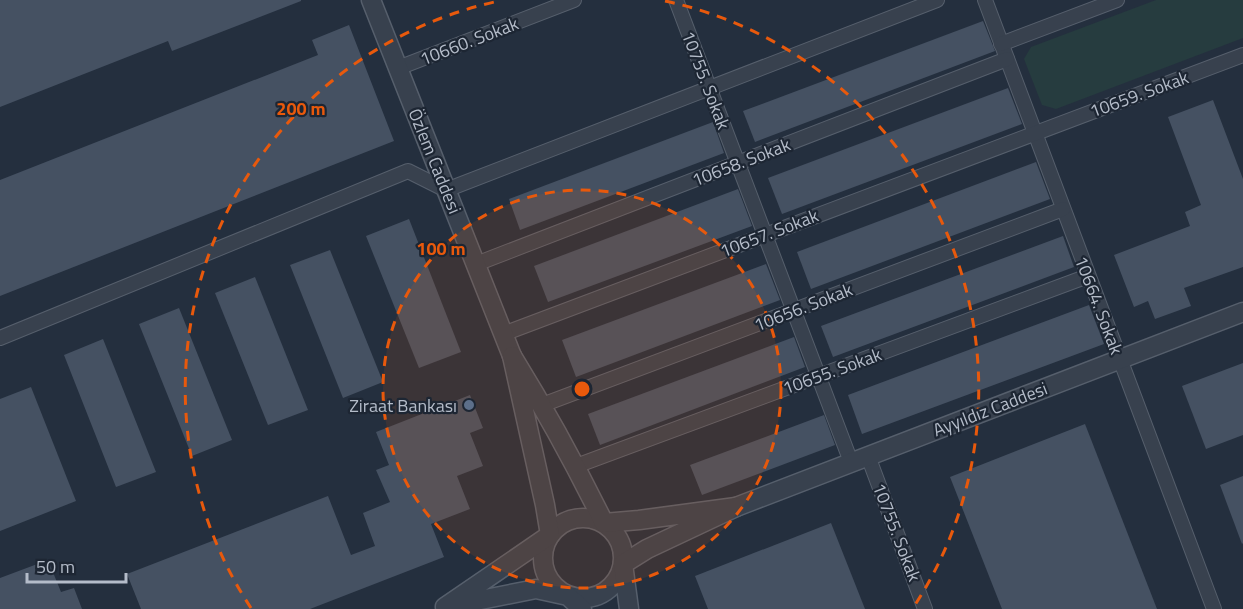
<svg xmlns="http://www.w3.org/2000/svg" width="1243" height="609" font-family="'Titillium Web',sans-serif">
	<style>
		.green { fill: #263c3f }
		.building { fill: #455162 }
		.lines { fill: none; stroke-linecap: round; stroke-linejoin: round }
		.minor-casing { stroke: #565f6c; stroke-width: 16 }
		.tertiary-casing { stroke: #565f6c; stroke-width: 21 }
		.minor { stroke: #38414e; stroke-width: 14 }
		.tertiary { stroke: #38414e; stroke-width: 18 }
		.ring { fill: none; stroke: #e8590c; stroke-width: 3; stroke-dasharray: 10 8 }
		.service-dot { fill: #5c6f8a; stroke: #1d2633; stroke-width: 2 }
		.labels { text-anchor: middle; dominant-baseline: central; stroke-width: 4.5; stroke-linejoin: round; paint-order: stroke }
		.street-label { font-size: 18px; fill: #b4bcc9; stroke: #1d2633 }
		.poi-label { font-size: 18px; fill: #b4bcc9; stroke: #1d2633; text-anchor: end }
		.centre { fill: #e8590c; stroke: #1d2633; stroke-width: 3 }
		.ring-label { font-size: 18px; text-anchor: middle; font-weight: bold; fill: #e8590c; stroke: #1d2633; stroke-width: 4.5; stroke-linejoin: round; paint-order: stroke }
	</style>
	<rect width="100%" height="100%" fill="#242f3e"/>
	<path class="green" d="M 1156,0 L 1243,0 L 1243,38 L 1056,109 L 1042,105 L 1024,59 L 1031,47 Z"/>
	<g class="building">
		<path d="M 0,0 L 301,0 L 301,1 L 172,51 L 168,41 L 0,107 Z"/>
		<path d="M 983,21 L 995,51 L 755,142 L 743,111 Z"/>
		<path d="M 349,25 L 394,141 L 0,296 L 0,180 L 318,55 L 312,40 Z"/>
		<path d="M 1008,88 L 1022,124 L 782,214 L 768,178 Z"/>
		<path d="M 1213,100 L 1243,179 L 1243,267 L 1184,288 L 1191,306 L 1155,319 L 1148,301 L 1134,307 L 1114,255 L 1190,226 L 1185,212 L 1201,205 L 1168,117 Z"/>
		<path d="M 713,122 L 724,153 L 520,230 L 509,199 Z"/>
		<path d="M 1036,162 L 1050,199 L 811,289 L 797,252 Z"/>
		<path d="M 738,189 L 752,226 L 548,302 L 534,266 Z"/>
		<path d="M 409,219 L 461,352 L 419,368 L 366,236 Z"/>
		<path d="M 1063,236 L 1074,267 L 833,357 L 821,326 Z"/>
		<path d="M 330,250 L 383,382 L 343,398 L 290,265 Z"/>
		<path d="M 766,264 L 780,300 L 576,377 L 562,340 Z"/>
		<path d="M 255,277 L 308,410 L 268,425 L 215,293 Z"/>
		<path d="M 1089,305 L 1104,344 L 862,434 L 848,395 Z"/>
		<path d="M 179,308 L 232,440 L 192,456 L 139,324 Z"/>
		<path d="M 794,337 L 805,367 L 600,445 L 588,414 Z"/>
		<path d="M 103,339 L 156,472 L 116,487 L 64,355 Z"/>
		<path d="M 1243,363 L 1243,435 L 1206,449 L 1182,386 Z"/>
		<path d="M 31,387 L 76,501 L 0,531 L 0,399 Z"/>
		<path d="M 470,395 L 483,428 L 470,433 L 483,466 L 457,476 L 470,509 L 431,524 L 444,557 L 310,609 L 141,609 L 127,574 L 328,496 L 351,555 L 375,546 L 363,513 L 390,502 L 376,470 L 389,465 L 376,432 Z"/>
		<path d="M 824,415 L 835,445 L 702,495 L 690,465 Z"/>
		<path d="M 1085,424 L 1157,609 L 1002,609 L 950,477 Z"/>
		<path d="M 1243,476 L 1243,543 L 1242,544 L 1220,485 Z"/>
		<path d="M 831,523 L 865,609 L 708,609 L 695,576 Z"/>
		<path d="M 48,560 L 61,592 L 74,588 L 82,609 L 0,609 L 0,578 Z"/>
	</g>
	<g class="lines">
		<defs>
			<g id="minor">
				<path d="M 676,0 L 851,462"/>
				<path d="M 985,0 L 1214,609"/>
				<path d="M 1001,44 L 1117,0"/>
				<path d="M 398,68 L 574,0"/>
				<path d="M 476,264 L 1007,59"/>
				<path d="M 503,334 L 1243,55"/>
				<path d="M 0,338 L 408,171 L 446,190 L 937,0"/>
				<path d="M 542,405 L 1063,209"/>
				<path d="M 868,456 L 925,609"/>
				<path d="M 576,466 L 1088,276"/>
			</g>
			<g id="tertiary">
				<path d="M 371,0 L 512,356"/>
				<path d="M 736,507 L 1243,312"/>
				<circle cx="583" cy="558" r="40"/>
				<path d="M 582,609 L 568,596 L 536,589 L 445,607 L 550,535 L 545,505 L 512,356 C 546,411 576,466 604,523 L 639,520 L 736,507 L 647,549 L 623,564 L 629,609"/>
			</g>
		</defs>
		<use href="#minor" class="minor-casing"/>
		<use href="#tertiary" class="tertiary-casing"/>
		<use href="#minor" class="minor"/>
		<use href="#tertiary" class="tertiary"/>
	</g>
	<circle cx="582" cy="389" r="199" fill="#e8590c" fill-opacity=".12"/>
	<g class="ring">
		<circle cx="582" cy="389" r="199"/>
		<path d="M251 608A397 397 0 0 1 499 1M665 1A397 397 0 0 1 913 608"/>
	</g>
	<circle class="service-dot" cx="469" cy="405" r="6"/>
	<g class="labels">
		<g class="street-label">
			<text transform="translate(469 41) rotate(-21)">10660. Sokak</text>
			<text transform="translate(706 80) rotate(69)">10755. Sokak</text>
			<text transform="translate(1139 94) rotate(-20)">10659. Sokak</text>
			<text transform="translate(435 161) rotate(68)">Özlem Caddesi</text>
			<text transform="translate(741 162) rotate(-21)">10658. Sokak</text>
			<text transform="translate(769 233) rotate(-21)">10657. Sokak</text>
			<text transform="translate(1099 305) rotate(69)">10664. Sokak</text>
			<text transform="translate(803 307) rotate(-21)">10656. Sokak</text>
			<text transform="translate(832 371) rotate(-20)">10655. Sokak</text>
			<text transform="translate(990 409) rotate(-21)">Ayyıldız Caddesi</text>
			<text transform="translate(897 532) rotate(69)">10755. Sokak</text>
		</g>
		<g class="poi-label">
			<text x="457" y="405">Ziraat Bankası</text>
		</g>
	</g>
	<circle cx="582" cy="389" r="9" class="centre"/>
	<g class="ring-label">
		<text x="301" y="115">200 m</text>
		<text x="441" y="255">100 m</text>
	</g>
	<path d="M27 573v9h99v-9" fill="none" stroke="#b4bcc9" stroke-width="3"/>
	<text x="36" y="573" font-size="18" fill="#b4bcc9" stroke="#1d2633" stroke-width="4.5" paint-order="stroke">50 m</text>
</svg>
